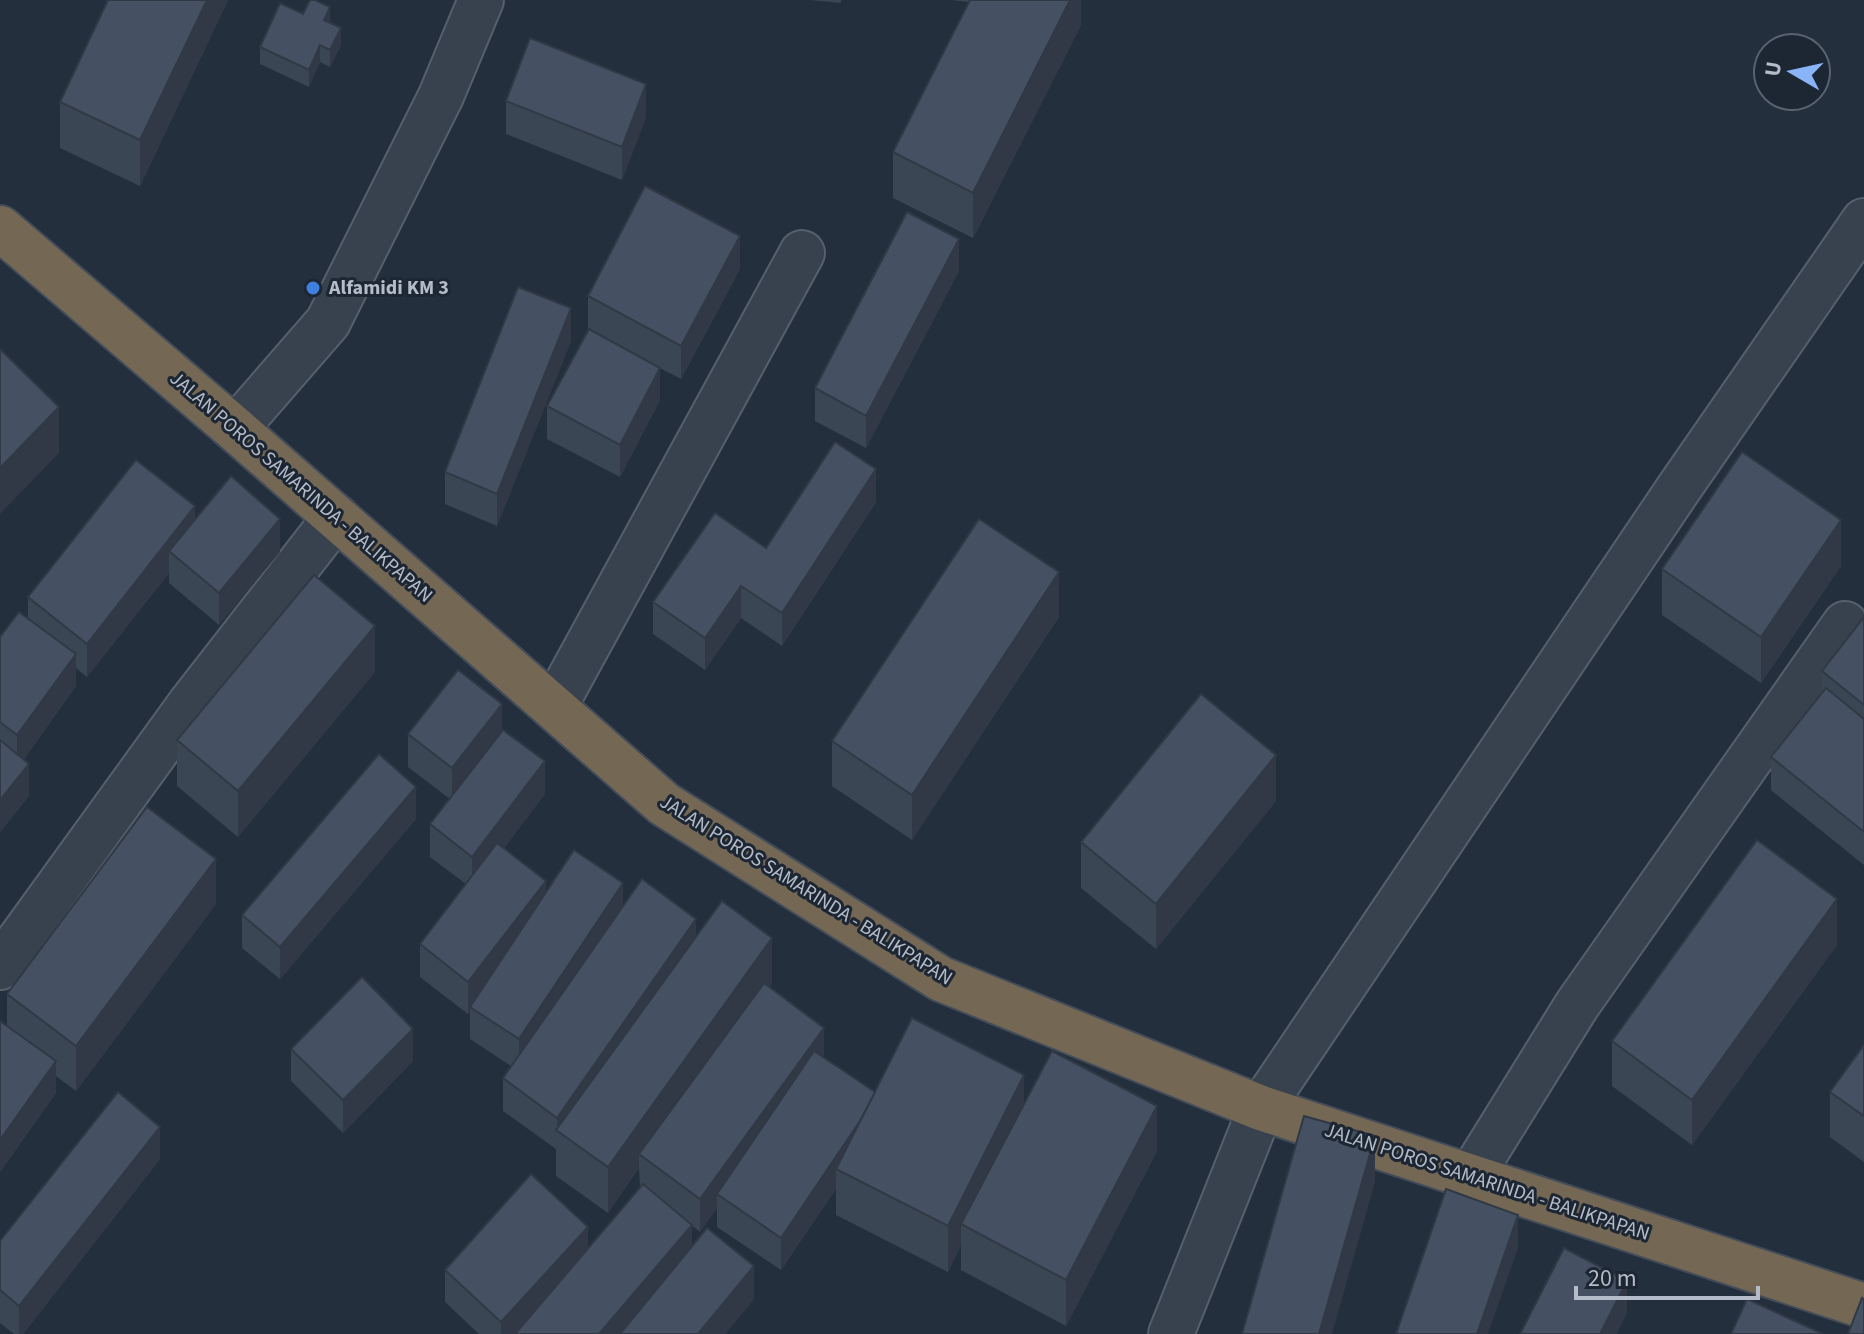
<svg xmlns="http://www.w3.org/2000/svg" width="1864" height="1334" font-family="'Source Sans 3',sans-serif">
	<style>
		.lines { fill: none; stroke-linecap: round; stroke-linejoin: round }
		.street-casing { stroke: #565f6c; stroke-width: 48 }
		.highway-casing { stroke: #434c59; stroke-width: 48 }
		.street { stroke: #38414e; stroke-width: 44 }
		.highway { stroke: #746855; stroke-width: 44 }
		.wall { fill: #3b4654 }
		.shaded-wall { fill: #303945 }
		.building { fill: #455162; stroke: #303945; stroke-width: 2 }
		.shop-dot { fill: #3f7fe0; stroke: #1d2633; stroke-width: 3 }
		.labels { text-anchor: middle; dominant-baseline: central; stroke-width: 6; stroke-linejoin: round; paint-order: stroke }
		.poi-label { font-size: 20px; font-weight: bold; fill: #b4bcc9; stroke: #1d2633; text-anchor: start }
		.street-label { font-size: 20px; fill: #b4bcc9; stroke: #1d2633 }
	</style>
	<rect width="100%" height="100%" fill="#242f3e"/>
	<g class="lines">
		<defs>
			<g id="street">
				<path d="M 235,429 L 328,322 L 441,96 L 481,0"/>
				<path d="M 554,707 L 802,253"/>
				<path d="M 0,967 L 191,703 L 336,517"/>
				<path d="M 1471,1176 L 1577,1005 L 1845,624"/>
				<path d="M 1171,1334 L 1261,1108 L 1679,488 L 1864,221"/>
			</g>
			<path id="highway" d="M 0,228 L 235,429 L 664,804 L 941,979 L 1261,1108 L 1864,1306"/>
		</defs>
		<use href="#street" class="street-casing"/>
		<use href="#highway" class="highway-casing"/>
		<use href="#street" class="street"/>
		<use href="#highway" class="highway"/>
	</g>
	<g class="wall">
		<path d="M 108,0 L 228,0 L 140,186 L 60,148 L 60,102 Z"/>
		<path d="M 809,0 L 841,0 L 841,3 Z"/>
		<path d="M 951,0 L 1081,0 L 1081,25 L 973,238 L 893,198 L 893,152 L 969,2 Z"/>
		<path d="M 303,14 L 330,22 L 341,45 L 330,67 L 320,62 L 309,87 L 260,64 L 260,47 Z"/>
		<path d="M 506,101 L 646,117 L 622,180 L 506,134 Z"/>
		<path d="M 740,269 L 681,379 L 660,368 L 660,400 L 620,477 L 547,439 L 547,406 L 588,329 L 588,296 Z"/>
		<path d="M 959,271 L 866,448 L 815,421 L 815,388 Z"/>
		<path d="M 571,341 L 497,526 L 445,504 L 445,472 Z"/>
		<path d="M 876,502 L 782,646 L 741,618 L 705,670 L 653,634 L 653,602 L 766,548 Z"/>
		<path d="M 195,519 L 280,552 L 219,625 L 169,583 L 169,573 L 87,677 L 76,668 L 76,686 L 24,759 L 29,796 L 0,832 L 0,637 L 28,619 L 28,597 Z"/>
		<path d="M 1841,566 L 1761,683 L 1662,615 L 1662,569 Z"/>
		<path d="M 1059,617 L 912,840 L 832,786 L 832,741 Z"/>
		<path d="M 1864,617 L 1864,865 L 1771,790 L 1771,757 L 1822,693 L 1822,671 Z"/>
		<path d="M 375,672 L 238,837 L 177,786 L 177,740 Z"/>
		<path d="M 502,731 L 545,794 L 504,848 L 546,891 L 623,906 L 696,936 L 772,983 L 769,987 L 824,1058 L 875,1092 L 1024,1105 L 1157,1151 L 1066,1326 L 961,1270 L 961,1245 L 948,1272 L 836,1215 L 836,1189 L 781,1270 L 717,1227 L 717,1208 L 700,1232 L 691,1225 L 692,1246 L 754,1299 L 725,1334 L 479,1334 L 445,1302 L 445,1270 L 588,1248 L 640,1187 L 639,1168 L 608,1213 L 556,1176 L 556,1149 L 503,1111 L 503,1078 L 511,1066 L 470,1039 L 470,1012 L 468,1014 L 420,977 L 420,944 L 466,884 L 430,857 L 430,824 L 450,799 L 408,767 L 408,734 Z"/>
		<path d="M 1276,801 L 1156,949 L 1081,888 L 1081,842 Z"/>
		<path d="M 416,819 L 280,979 L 242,948 L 242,915 Z"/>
		<path d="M 216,904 L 76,1091 L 56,1076 L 56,1093 L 0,1172 L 0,1021 L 7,1026 L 7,994 Z"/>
		<path d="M 1837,945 L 1692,1145 L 1612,1086 L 1612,1041 Z"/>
		<path d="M 1864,1045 L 1864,1162 L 1830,1137 L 1830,1092 Z"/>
		<path d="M 291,1049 L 413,1061 L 343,1133 L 291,1081 Z"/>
		<path d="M 160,1159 L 23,1334 L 14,1334 L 0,1323 L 0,1241 Z"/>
	</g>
	<g class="shaded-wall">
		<path d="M 207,0 L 228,0 L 140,186 L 140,140 Z"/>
		<path d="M 1070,0 L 1081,0 L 1081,25 L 973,238 L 973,193 Z"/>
		<path d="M 330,7 L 330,24 L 324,20 Z"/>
		<path d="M 341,28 L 341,45 L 330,67 L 330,50 Z"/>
		<path d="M 320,45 L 320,62 L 309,87 L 309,70 Z"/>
		<path d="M 646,84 L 646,117 L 622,180 L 622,147 Z"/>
		<path d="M 740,236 L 740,269 L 681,379 L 681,346 Z"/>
		<path d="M 959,239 L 959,271 L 866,448 L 866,416 Z"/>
		<path d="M 571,308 L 571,341 L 497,526 L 497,494 Z"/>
		<path d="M 660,368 L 660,400 L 620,477 L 620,445 Z"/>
		<path d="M 59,407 L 59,453 L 0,514 L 0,468 Z"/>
		<path d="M 876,469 L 876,502 L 782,646 L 782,613 Z"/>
		<path d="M 195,506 L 195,539 L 169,551 L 169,573 L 87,677 L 87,644 Z"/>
		<path d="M 280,519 L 280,552 L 219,625 L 219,593 Z"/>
		<path d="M 1841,520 L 1841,566 L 1761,683 L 1761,637 Z"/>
		<path d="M 1059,572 L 1059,617 L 912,840 L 912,795 Z"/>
		<path d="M 741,586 L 741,618 L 705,670 L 705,638 Z"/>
		<path d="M 375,626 L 375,672 L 238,837 L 238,791 Z"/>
		<path d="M 76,654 L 76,686 L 17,768 L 17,735 Z"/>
		<path d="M 502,704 L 502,736 L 452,800 L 452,768 Z"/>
		<path d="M 1276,755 L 1276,801 L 1156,949 L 1156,904 Z"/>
		<path d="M 545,761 L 545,794 L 472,889 L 472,857 Z"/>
		<path d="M 29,764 L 29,796 L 0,832 L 0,800 Z"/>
		<path d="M 416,787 L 416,819 L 280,979 L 280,947 Z"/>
		<path d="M 216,859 L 216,904 L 76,1091 L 76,1046 Z"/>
		<path d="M 546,881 L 546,913 L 470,1007 L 470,1012 L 468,1014 L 468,982 Z"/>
		<path d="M 623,883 L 623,915 L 519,1072 L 519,1039 Z"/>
		<path d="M 1837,899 L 1837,945 L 1692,1145 L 1692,1100 Z"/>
		<path d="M 696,919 L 696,952 L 557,1131 L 557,1118 Z"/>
		<path d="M 772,938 L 772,983 L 646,1159 L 639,1154 L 639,1168 L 608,1213 L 608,1167 Z"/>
		<path d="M 824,1028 L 824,1060 L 717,1194 L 717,1208 L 700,1232 L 700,1199 Z"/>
		<path d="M 413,1029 L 413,1061 L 343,1133 L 343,1100 Z"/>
		<path d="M 56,1061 L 56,1093 L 0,1172 L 0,1140 Z"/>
		<path d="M 1024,1075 L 1024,1121 L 961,1224 L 961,1245 L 948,1272 L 948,1226 Z"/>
		<path d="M 878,1094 L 836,1169 L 836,1189 L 781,1270 L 781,1238 Z"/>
		<path d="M 1157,1106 L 1157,1151 L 1066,1326 L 1066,1280 Z"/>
		<path d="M 160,1127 L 160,1159 L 23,1334 L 19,1334 L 19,1306 Z"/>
		<path d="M 1375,1136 L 1375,1182 L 1332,1334 L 1319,1334 Z"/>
		<path d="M 1518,1215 L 1518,1248 L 1488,1334 L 1477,1334 Z"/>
		<path d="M 692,1225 L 692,1258 L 627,1334 L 599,1334 Z"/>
		<path d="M 588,1227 L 588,1259 L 520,1334 L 501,1334 L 501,1322 Z"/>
		<path d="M 754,1266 L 754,1299 L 725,1334 L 698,1334 Z"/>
		<path d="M 1627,1281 L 1627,1313 L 1617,1334 L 1600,1334 Z"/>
	</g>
	<g class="building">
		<path d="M 108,0 L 207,0 L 140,140 L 60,102 Z"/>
		<path d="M 310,0 L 315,0 L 330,7 L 324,20 L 341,28 L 330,50 L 320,45 L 309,70 L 260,47 L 280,3 L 303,14 Z"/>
		<path d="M 970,0 L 1070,0 L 973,193 L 893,152 Z"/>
		<path d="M 530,38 L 646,84 L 622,147 L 506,101 Z"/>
		<path d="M 645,186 L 740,236 L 681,346 L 588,296 Z"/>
		<path d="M 907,212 L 959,239 L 866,416 L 815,388 Z"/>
		<path d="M 518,287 L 571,308 L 497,494 L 445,472 Z"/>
		<path d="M 589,329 L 660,368 L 620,445 L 547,406 Z"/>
		<path d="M 0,349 L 59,407 L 0,468 Z"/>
		<path d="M 835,442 L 876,469 L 782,613 L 741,586 L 705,638 L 653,602 L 715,513 L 766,548 Z"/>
		<path d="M 1742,452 L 1841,520 L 1761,637 L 1662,569 Z"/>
		<path d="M 136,460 L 195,506 L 87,644 L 28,597 Z"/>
		<path d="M 231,476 L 280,519 L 219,593 L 169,551 Z"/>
		<path d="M 979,519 L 1059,572 L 912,795 L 832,741 Z"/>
		<path d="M 314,575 L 375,626 L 238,791 L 177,740 Z"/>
		<path d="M 19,612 L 76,654 L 17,735 L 0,722 L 0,637 Z"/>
		<path d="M 1864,617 L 1864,705 L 1822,671 Z"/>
		<path d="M 458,670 L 502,704 L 452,768 L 408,734 Z"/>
		<path d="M 1826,688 L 1864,719 L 1864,832 L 1771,757 Z"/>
		<path d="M 1201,694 L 1276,755 L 1156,904 L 1081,842 Z"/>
		<path d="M 503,730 L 545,761 L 472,857 L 430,824 Z"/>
		<path d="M 0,740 L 29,764 L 0,800 Z"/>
		<path d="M 379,754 L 416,787 L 280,947 L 242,915 Z"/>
		<path d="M 147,807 L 216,859 L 76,1046 L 7,994 Z"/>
		<path d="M 1757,840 L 1837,899 L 1692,1100 L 1612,1041 Z"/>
		<path d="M 497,843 L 546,881 L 468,982 L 420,944 Z"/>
		<path d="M 574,850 L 623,883 L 519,1039 L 470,1007 Z"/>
		<path d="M 642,879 L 696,919 L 557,1118 L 503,1078 Z"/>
		<path d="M 722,901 L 772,938 L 608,1167 L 556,1130 Z"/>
		<path d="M 362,977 L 413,1029 L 343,1100 L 291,1049 Z"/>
		<path d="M 764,983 L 824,1028 L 700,1199 L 639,1154 Z"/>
		<path d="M 912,1018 L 1024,1075 L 948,1226 L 836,1169 Z"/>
		<path d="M 0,1021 L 56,1061 L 0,1140 Z"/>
		<path d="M 1864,1045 L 1864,1116 L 1830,1092 Z"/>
		<path d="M 814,1051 L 875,1092 L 860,1121 L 781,1238 L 717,1194 Z"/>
		<path d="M 1052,1051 L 1157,1106 L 1066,1280 L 961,1224 Z"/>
		<path d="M 118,1092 L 160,1127 L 19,1306 L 0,1290 L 0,1241 Z"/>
		<path d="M 1304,1116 L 1375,1136 L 1319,1334 L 1242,1334 Z"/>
		<path d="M 531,1174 L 588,1227 L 501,1322 L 445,1270 Z"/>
		<path d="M 643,1184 L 692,1225 L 599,1334 L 515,1334 Z"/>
		<path d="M 1446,1189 L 1518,1215 L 1477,1334 L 1396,1334 Z"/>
		<path d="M 707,1228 L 754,1266 L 698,1334 L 620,1334 Z"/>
		<path d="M 1564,1248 L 1627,1281 L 1600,1334 L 1520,1334 Z"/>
		<path d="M 1862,1298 L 1864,1299 L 1864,1334 L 1848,1334 Z"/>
		<path d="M 1747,1299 L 1823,1334 L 1731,1334 Z"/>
	</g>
	<circle class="shop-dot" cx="313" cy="288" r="8"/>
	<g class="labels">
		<g class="poi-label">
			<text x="329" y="288">Alfamidi KM 3</text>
		</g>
		<g class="street-label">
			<text transform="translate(301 487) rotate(41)">JALAN POROS SAMARINDA - BALIKPAPAN</text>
			<text transform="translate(806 890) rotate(32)">JALAN POROS SAMARINDA - BALIKPAPAN</text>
			<text transform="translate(1487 1182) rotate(18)">JALAN POROS SAMARINDA - BALIKPAPAN</text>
		</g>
	</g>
	<g transform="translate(1792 72) rotate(279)"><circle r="38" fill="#1d2633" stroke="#59626f" stroke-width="2"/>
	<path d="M0-6L14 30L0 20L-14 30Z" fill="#8ab4f8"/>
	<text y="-12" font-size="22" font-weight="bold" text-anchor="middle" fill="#b4bcc9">U</text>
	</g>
	<path d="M1576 1286v12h182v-12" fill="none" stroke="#b4bcc9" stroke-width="4"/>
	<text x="1588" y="1286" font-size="24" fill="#b4bcc9" stroke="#1d2633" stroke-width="6" paint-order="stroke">20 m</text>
</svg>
